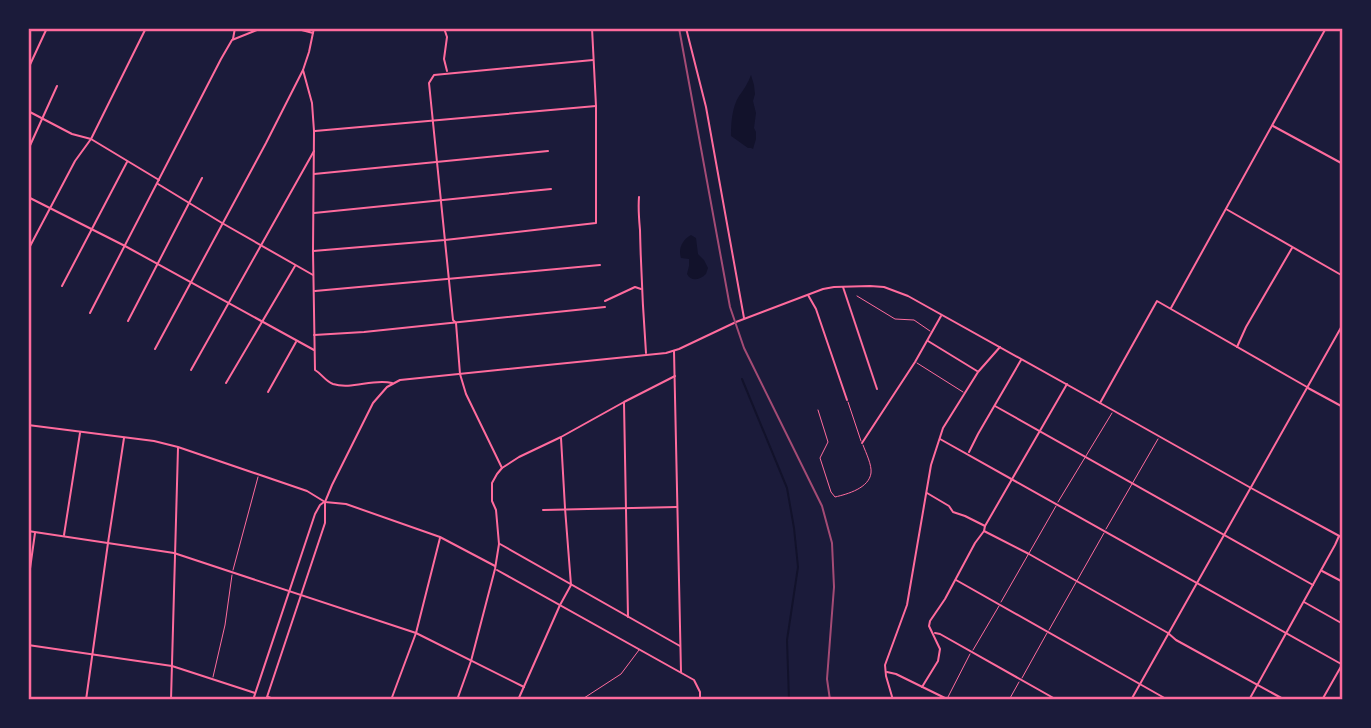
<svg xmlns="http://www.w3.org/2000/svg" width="1371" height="728" font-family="'Work Sans',sans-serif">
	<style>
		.water { fill: #12122b }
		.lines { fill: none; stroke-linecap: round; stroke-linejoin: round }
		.stream { stroke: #12122b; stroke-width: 2 }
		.service { stroke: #ff6b9d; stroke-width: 1 }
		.minor { stroke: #ff6b9d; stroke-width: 2 }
		.tertiary { stroke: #ff6b9d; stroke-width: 2 }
		.rail { stroke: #a44b75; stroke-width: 2 }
		.neatline { fill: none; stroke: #ff6b9d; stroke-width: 2.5 }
	</style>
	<rect width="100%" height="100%" fill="#1b1b3a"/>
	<g class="water">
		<path d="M 751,75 L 754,85 L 755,94 L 753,101 L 756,113 L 754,128 L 756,132 L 756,139 L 753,149 L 751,148 L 748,148 L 731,136 C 731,123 732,107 739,96 C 744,89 748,83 751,75 Z"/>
		<path d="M 691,235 L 696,238 L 698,254 L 704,260 L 708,268 L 706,274 C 700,280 691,282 687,274 L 689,266 L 689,259 L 681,258 C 678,249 682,240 691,235 Z"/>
	</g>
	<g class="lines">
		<path class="stream" d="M 742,379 L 787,488 L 794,528 L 798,567 L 787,640 L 789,700"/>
		<g class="service">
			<path d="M 857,296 L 895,319 L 914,320 L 930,331"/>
			<path d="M 917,363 L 963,392"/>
			<path d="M 848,402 L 861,441"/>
			<path d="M 818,410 L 828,442 L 820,458 L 831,492 L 835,497 C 848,494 869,488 871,473 C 872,465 866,453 863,445"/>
			<path d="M 1058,502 L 1112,413"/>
			<path d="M 1106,529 L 1158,439"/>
			<path d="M 233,570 L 258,477"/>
			<path d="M 1001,602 L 1056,506"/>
			<path d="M 1049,630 L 1104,533"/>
			<path d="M 973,650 L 999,606"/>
			<path d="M 213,677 L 225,625 L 232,575"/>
			<path d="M 1022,678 L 1047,633"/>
			<path d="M 948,697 L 970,654"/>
			<path d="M 581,700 L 621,674 L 639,650"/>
			<path d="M 1009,700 L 1019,682"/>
		</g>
		<g class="minor">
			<path d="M 294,28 L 313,33"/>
			<path d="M 444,28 L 447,37 L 444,59 L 447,71"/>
			<path d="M 686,28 L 706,107 L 744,318"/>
			<path d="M 233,39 L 235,28"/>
			<path d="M 28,69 L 47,28"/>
			<path d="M 303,70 L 312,103 L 314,131 L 313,251 L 315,370 C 322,374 325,381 333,384 C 352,390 373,378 392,383"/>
			<path d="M 28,111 L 72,134 L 91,139 L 159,180"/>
			<path d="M 1273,126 L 1343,164"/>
			<path d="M 315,131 L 596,106"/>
			<path d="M 28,150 L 57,86"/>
			<path d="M 314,174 L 548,151"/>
			<path d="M 158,184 L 222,223 L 313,275"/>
			<path d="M 28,197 L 125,246 L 314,350"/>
			<path d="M 639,197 C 638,209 639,219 640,230 C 641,271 643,312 646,353"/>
			<path d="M 1226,209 L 1343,276"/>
			<path d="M 314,213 L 551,189"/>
			<path d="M 28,250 L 75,161 L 91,139 L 146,28"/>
			<path d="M 313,251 L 445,240 L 596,223 L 596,106 L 592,28"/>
			<path d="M 62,286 L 127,162"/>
			<path d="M 843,287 L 877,389"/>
			<path d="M 315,291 L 600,265"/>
			<path d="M 808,295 L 816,309 L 847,400"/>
			<path d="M 605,301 L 635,287 L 641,289"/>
			<path d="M 1171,308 L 1326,28"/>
			<path d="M 90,313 L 221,59 L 232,40 L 262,28"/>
			<path d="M 128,321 L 202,178"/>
			<path d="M 314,335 L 364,332 L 605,307"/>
			<path d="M 928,341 L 977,371"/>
			<path d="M 1237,347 L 1246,327 L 1292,248"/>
			<path d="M 155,349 L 266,143 L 303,70 L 309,52 L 314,28"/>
			<path d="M 674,351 L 681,672"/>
			<path d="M 191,370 L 314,151"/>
			<path d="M 226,383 L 295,266"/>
			<path d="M 1308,388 L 1343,407"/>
			<path d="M 268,392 L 296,342"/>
			<path d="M 624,403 L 628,617"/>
			<path d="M 1100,403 L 1251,488 L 1343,538"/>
			<path d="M 995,406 L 1313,585"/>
			<path d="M 28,425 L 154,441 L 178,447 L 307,491 L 325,502 L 346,504 L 440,537 L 495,566"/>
			<path d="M 940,439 L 1343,665"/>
			<path d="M 862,443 L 915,362 L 941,316"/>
			<path d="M 969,452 L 978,434 L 1021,360"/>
			<path d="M 502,468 L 466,394 L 460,374 L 456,323 L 453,320 L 429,83 L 434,75 L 593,60"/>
			<path d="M 927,493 L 949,506 L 953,512 L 965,516 L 985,526"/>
			<path d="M 543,510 L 677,507"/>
			<path d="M 28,531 L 174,553 L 416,633 L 524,687"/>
			<path d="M 984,531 L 1029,554 L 1168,633 L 1176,640 L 1285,700"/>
			<path d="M 64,535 L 80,433"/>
			<path d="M 500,544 L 680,646"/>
			<path d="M 497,570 L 694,680 L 700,692 L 700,700"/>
			<path d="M 1322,571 L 1343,582"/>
			<path d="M 956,580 L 1168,700"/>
			<path d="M 28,583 L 35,533"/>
			<path d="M 1304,602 L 1343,624"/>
			<path d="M 935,633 L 940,634 L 1057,700"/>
			<path d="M 28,645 L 172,666 L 255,693"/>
			<path d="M 887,672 L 896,674 L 949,700"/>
			<path d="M 922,687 L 938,661 L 940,649 L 929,626 L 930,621 L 945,599 L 975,543 L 984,531 L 985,526 L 1067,384"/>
			<path d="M 268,697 L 277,700"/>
			<path d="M 86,700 L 108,543 L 124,438"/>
			<path d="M 171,700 L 178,448"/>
			<path d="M 391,700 L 416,633 L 440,538"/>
			<path d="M 457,700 L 471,661 L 495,569 L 499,544 L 496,510 L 492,501 L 492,483 L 497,474 L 502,468 L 519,457 L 561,437 L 624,402 L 675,376"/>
			<path d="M 518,700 L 560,605 L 571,585 L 565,508 L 561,438"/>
			<path d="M 893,700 L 886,676 L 885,665 L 907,605 L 931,465 L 943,428 L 978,372 L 1000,347"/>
			<path d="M 1249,700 L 1335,545 L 1339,536"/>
			<path d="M 1322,700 L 1343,663"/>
		</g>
		<g class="tertiary">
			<path d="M 253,700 L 315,514 L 320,505 L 324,502"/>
			<path d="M 266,700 L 325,523 L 325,502 L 332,485 L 373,403 L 387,387 L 400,380 L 666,353 L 679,349 L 736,322 L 823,289 L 834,287 L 870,286 L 884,287 L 908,296 L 1100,403 L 1157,301 L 1307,387"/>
			<path d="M 1131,700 L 1343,324"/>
		</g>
		<path class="rail" d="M 679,28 L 730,307 L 744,348 L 822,506 L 832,543 L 834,587 L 827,679 L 830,700"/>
	</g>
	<rect width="1371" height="728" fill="none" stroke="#1b1b3a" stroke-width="60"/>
	<rect x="30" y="30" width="1311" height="668" class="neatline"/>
</svg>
